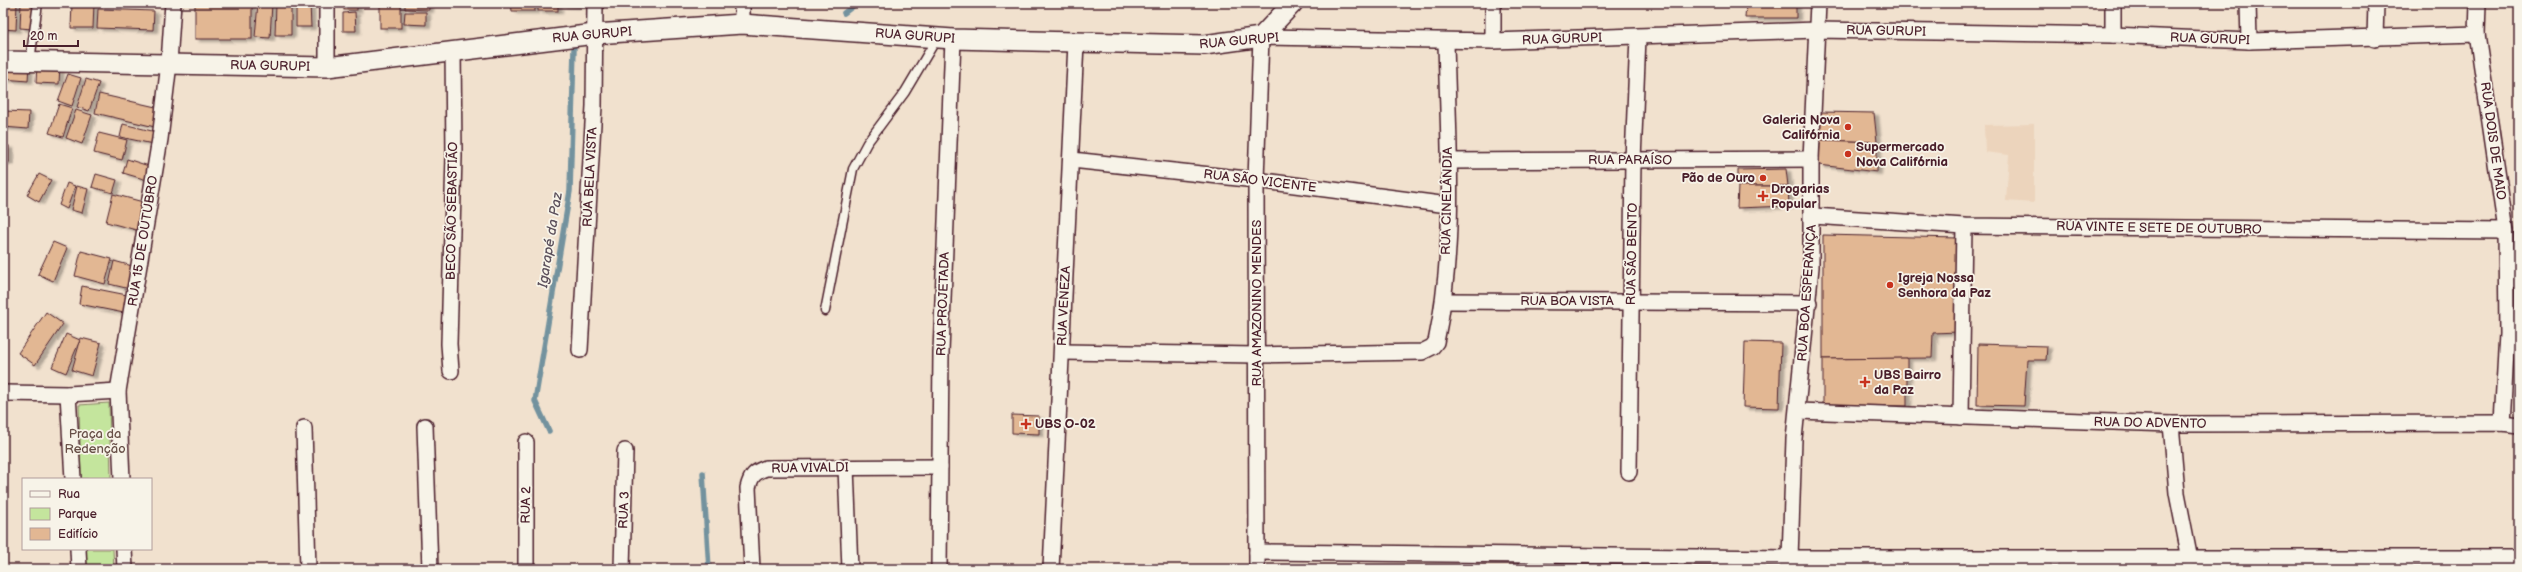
<svg xmlns="http://www.w3.org/2000/svg" width="2522" height="572" font-family="'Balsamiq Sans',sans-serif">
	<style>
		.built { fill: #ecd4bc }
		.green { fill: #c4e59d; stroke: #878264 }
		.lines { fill: none; stroke-linecap: round; stroke-linejoin: round }
		.stream { stroke: #73929e; stroke-width: 5.5 }
		.building { fill: #e2b793; stroke: #4a1f2b; filter: url(#shadow) }
		.service-casing { stroke: #4a1f2b; stroke-width: 11 }
		.minor-casing { stroke: #4a1f2b; stroke-width: 18 }
		.tertiary-casing { stroke: #4a1f2b; stroke-width: 22 }
		.service { stroke: #f7f3e8; stroke-width: 8 }
		.minor { stroke: #f7f3e8; stroke-width: 15 }
		.tertiary { stroke: #f7f3e8; stroke-width: 19 }
		.poi-dot { fill: #c8321e; stroke: #f7f3e8; stroke-width: 1.5 }
		.labels { text-anchor: middle; dominant-baseline: central; stroke-width: 3.5; stroke-linejoin: round; paint-order: stroke }
		.street-label { font-size: 13px; fill: #4a1f2b; stroke: #f7f3e8 }
		.poi-label { font-size: 13px; font-weight: bold; fill: #4a1f2b; stroke: #f7f3e8; text-anchor: start }
		.park-label { font-size: 13px; fill: #685048; stroke: #f7f3e8 }
		.water-label { font-size: 14px; font-style: italic; fill: #5b4f5b; stroke: #f7f3e8 }
	</style>
	<defs>
		<filter id="shadow"><feDropShadow dx="4.5" dy="2.5" stdDeviation="1" flood-color="#0004"/></filter>
	</defs>
	<rect width="100%" height="100%" fill="#f1e1ce"/>
	<filter id="ink" filterUnits="userSpaceOnUse"><feTurbulence type="fractalNoise" baseFrequency=".025" numOctaves="2"/><feDisplacementMap in="SourceGraphic" scale="8" xChannelSelector="R" yChannelSelector="G"/><feConvolveMatrix kernelMatrix="1 2 1 2 8 2 1 2 1" color-interpolation-filters="sRGB"/></filter>
	<g filter="url(#ink)">
		<path class="built" d="M 2034,124 L 2034,203 L 2006,201 L 2009,155 L 1985,152 L 1984,125 Z"/>
		<g class="green">
			<path d="M 109,403 L 111,479 L 81,479 L 79,405 Z"/>
			<path d="M 84,549 L 113,549 L 114,569 L 84,569 Z"/>
		</g>
		<g class="lines">
			<g class="stream">
				<path d="M 844,13 L 857,3"/>
				<path d="M 549,431 L 535,401 L 570,191 L 574,49"/>
				<path d="M 703,473 L 709,569"/>
			</g>
		</g>
		<g class="building">
			<path d="M 3,3 L 17,3 L 16,30 L 3,29 Z"/>
			<path d="M 21,3 L 33,3 L 32,29 L 20,28 Z"/>
			<path d="M 72,3 L 94,3 L 93,28 L 71,28 Z"/>
			<rect x="195" y="3" width="57" height="36"/>
			<path d="M 258,3 L 272,3 L 270,38 L 255,37 Z"/>
			<path d="M 276,3 L 291,3 L 291,35 L 275,35 Z"/>
			<path d="M 296,3 L 310,3 L 311,27 L 296,27 Z"/>
			<rect x="344" y="3" width="13" height="7"/>
			<rect x="380" y="3" width="21" height="25"/>
			<path d="M 405,3 L 429,3 L 429,10 L 405,9 Z"/>
			<path d="M 511,3 L 535,3 L 535,11 L 512,11 Z"/>
			<rect x="538" y="3" width="20" height="8"/>
			<path d="M 561,3 L 581,3 L 581,6 L 561,5 Z"/>
			<path d="M 1746,3 L 1796,3 L 1796,18 L 1745,18 Z"/>
			<path d="M 98,9 L 154,11 L 153,30 L 97,28 Z"/>
			<path d="M 355,12 L 356,31 L 343,31 L 343,13 Z"/>
			<path d="M 405,12 L 426,12 L 426,25 L 404,24 Z"/>
			<path d="M 4,62 L 29,63 L 28,81 L 3,79 Z"/>
			<path d="M 37,63 L 60,64 L 59,84 L 36,83 Z"/>
			<path d="M 68,74 L 81,78 L 72,106 L 58,101 Z"/>
			<path d="M 86,79 L 99,83 L 89,111 L 77,107 Z"/>
			<path d="M 99,94 L 160,108 L 155,127 L 95,113 Z"/>
			<path d="M 59,104 L 72,108 L 63,137 L 49,133 Z"/>
			<path d="M 76,110 L 92,115 L 82,144 L 66,138 Z"/>
			<path d="M 4,111 L 29,112 L 28,129 L 3,127 Z"/>
			<path d="M 1821,112 L 1874,113 L 1877,142 L 1820,140 Z"/>
			<path d="M 123,124 L 156,132 L 153,144 L 120,137 Z"/>
			<path d="M 99,133 L 127,140 L 122,160 L 94,153 Z"/>
			<path d="M 1820,140 L 1877,142 L 1877,172 L 1819,165 Z"/>
			<rect x="3" y="146" width="6" height="16"/>
			<path d="M 127,159 L 152,167 L 147,180 L 123,173 Z"/>
			<path d="M 1786,169 L 1788,186 L 1738,186 L 1738,170 Z"/>
			<path d="M 39,174 L 51,180 L 39,202 L 27,195 Z"/>
			<path d="M 96,174 L 117,180 L 113,193 L 92,187 Z"/>
			<path d="M 67,183 L 75,186 L 67,209 L 59,205 Z"/>
			<path d="M 77,186 L 88,189 L 82,213 L 71,210 Z"/>
			<path d="M 1738,186 L 1788,186 L 1789,206 L 1737,208 Z"/>
			<path d="M 113,194 L 147,203 L 140,231 L 106,222 Z"/>
			<path d="M 1823,235 L 1959,238 L 1958,332 L 1933,333 L 1932,358 L 1823,359 Z"/>
			<path d="M 53,242 L 67,248 L 53,281 L 38,274 Z"/>
			<path d="M 81,251 L 112,259 L 105,284 L 75,276 Z"/>
			<path d="M 114,261 L 136,267 L 130,289 L 109,284 Z"/>
			<path d="M 82,286 L 127,295 L 124,313 L 79,304 Z"/>
			<path d="M 46,312 L 63,324 L 35,365 L 18,353 Z"/>
			<path d="M 66,334 L 80,340 L 66,373 L 52,367 Z"/>
			<path d="M 81,338 L 101,343 L 92,376 L 72,370 Z"/>
			<path d="M 1745,342 L 1781,343 L 1779,408 L 1743,407 Z"/>
			<path d="M 1978,344 L 2047,346 L 2046,360 L 2027,360 L 2024,406 L 1977,405 Z"/>
			<path d="M 1907,358 L 1907,406 L 1823,405 L 1823,359 Z"/>
			<path d="M 1012,415 L 1039,416 L 1039,434 L 1012,433 Z"/>
		</g>
		<g class="lines">
			<defs>
				<g id="service">
					<path d="M 30,61 L 38,3"/>
					<path d="M 825,311 L 853,169 L 867,143 L 905,92 L 937,38"/>
				</g>
				<g id="minor">
					<path d="M 327,3 L 327,67"/>
					<path d="M 742,3 L 742,24"/>
					<path d="M 2113,3 L 2113,35"/>
					<path d="M 2248,3 L 2249,41"/>
					<path d="M 2478,3 L 2477,34 L 2506,231 L 2507,334 L 2502,423"/>
					<path d="M 2375,39 L 2376,3"/>
					<path d="M 1493,41 L 1493,3"/>
					<path d="M 1072,160 L 1256,180 L 1448,205"/>
					<path d="M 1448,161 L 1811,159"/>
					<path d="M 1813,216 L 1964,226 L 2506,231"/>
					<path d="M 1444,301 L 1809,303"/>
					<path d="M 580,350 L 594,106 L 595,3"/>
					<path d="M 1062,352 L 1257,355 L 1422,352 L 1432,347 L 1436,342 C 1457,244 1448,140 1446,41"/>
					<path d="M 451,371 L 449,344 L 454,156 L 453,50"/>
					<path d="M 3,393 L 68,394 L 118,391"/>
					<path d="M 68,394 L 73,479"/>
					<path d="M 1798,411 L 2171,424 L 2502,423 L 2519,425"/>
					<path d="M 1961,417 L 1964,226"/>
					<path d="M 2171,424 L 2177,493 L 2190,559"/>
					<path d="M 425,426 L 430,569"/>
					<path d="M 304,428 L 308,569"/>
					<path d="M 846,467 L 850,569"/>
					<path d="M 1629,472 L 1633,160 L 1638,37"/>
					<path d="M 122,479 L 118,391 L 160,139 L 169,63 L 173,3"/>
					<path d="M 78,549 L 79,569"/>
					<path d="M 124,549 L 125,569"/>
					<path d="M 1257,552 L 1790,558 L 2519,558"/>
					<path d="M 1790,558 L 1794,439 L 1811,267 L 1811,159 L 1818,3"/>
					<path d="M 526,569 L 526,442"/>
					<path d="M 622,569 L 625,451"/>
					<path d="M 752,569 L 748,488 C 751,475 755,472 766,468 L 940,467"/>
					<path d="M 939,569 L 941,352 L 953,39"/>
					<path d="M 1051,569 L 1076,43"/>
					<path d="M 1257,569 L 1256,180 L 1261,37 L 1493,41 L 1817,30 L 2113,35 L 2249,41 L 2477,34"/>
				</g>
				<path id="tertiary" d="M 3,61 L 327,67 L 595,34 L 742,24 L 953,39 L 1204,45 L 1261,37 L 1293,3"/>
			</defs>
			<use href="#service" class="service-casing"/>
			<use href="#minor" class="minor-casing"/>
			<use href="#tertiary" class="tertiary-casing"/>
			<use href="#service" class="service"/>
			<use href="#minor" class="minor"/>
			<use href="#tertiary" class="tertiary"/>
		</g>
	</g>
	<g class="poi-dot">
		<circle cx="1848" cy="127" r="4"/>
		<circle cx="1848" cy="154" r="4"/>
		<circle cx="1763" cy="178" r="4"/>
		<path d="M1761 190h4v4h4v4h-4v4h-4v-4h-4v-4h4z"/>
		<circle cx="1890" cy="285" r="4"/>
		<path d="M1863 376h4v4h4v4h-4v4h-4v-4h-4v-4h4z"/>
		<path d="M1024 418h4v4h4v4h-4v4h-4v-4h-4v-4h4z"/>
	</g>
	<g class="labels">
		<g class="street-label">
			<text transform="translate(1886 31) rotate(1)">RUA GURUPI</text>
			<text transform="translate(592 35) rotate(-5)">RUA GURUPI</text>
			<text transform="translate(915 36) rotate(4)">RUA GURUPI</text>
			<text transform="translate(1562 39) rotate(-2)">RUA GURUPI</text>
			<text transform="translate(2210 39) rotate(2)">RUA GURUPI</text>
			<text transform="translate(1239 41) rotate(-5)">RUA GURUPI</text>
			<text transform="translate(270 66) rotate(1)">RUA GURUPI</text>
			<text transform="translate(2493 141) rotate(82)">RUA DOIS DE MAIO</text>
			<text x="1630" y="160">RUA PARAÍSO</text>
			<text transform="translate(590 177) rotate(-87)">RUA BELA VISTA</text>
			<text transform="translate(1260 181) rotate(7)">RUA SÃO VICENTE</text>
			<text transform="translate(1447 201) rotate(-89)">RUA CINELÂNDIA</text>
			<text transform="translate(452 211) rotate(-89)">BECO SÃO SEBASTIÃO</text>
			<text transform="translate(2159 228) rotate(1)">RUA VINTE E SETE DE OUTUBRO</text>
			<text transform="translate(143 241) rotate(-81)">RUA 15 DE OUTUBRO</text>
			<text transform="translate(1632 254) rotate(-89)">RUA SÃO BENTO</text>
			<text transform="translate(1807 293) rotate(-86)">RUA BOA ESPERANÇA</text>
			<text x="1567" y="301">RUA BOA VISTA</text>
			<text transform="translate(1257 303) rotate(-90)">RUA AMAZONINO MENDES</text>
			<text transform="translate(943 304) rotate(-88)">RUA PROJETADA</text>
			<text transform="translate(1064 306) rotate(-87)">RUA VENEZA</text>
			<text transform="translate(2150 423) rotate(1)">RUA DO ADVENTO</text>
			<text transform="translate(810 468) rotate(-1)">RUA VIVALDI</text>
			<text transform="translate(526 505) rotate(-89)">RUA 2</text>
			<text transform="translate(624 510) rotate(-88)">RUA 3</text>
		</g>
		<g class="poi-label">
			<text x="1840" y="120" text-anchor="end">Galeria Nova<tspan x="1840" dy="15">Califórnia</tspan></text>
			<text x="1856" y="147">Supermercado<tspan x="1856" dy="15">Nova Califórnia</tspan></text>
			<text x="1755" y="178" text-anchor="end">Pão de Ouro</text>
			<text x="1771" y="189">Drogarias<tspan x="1771" dy="15">Popular</tspan></text>
			<text x="1898" y="278">Igreja Nossa<tspan x="1898" dy="15">Senhora da Paz</tspan></text>
			<text x="1874" y="375">UBS Bairro<tspan x="1874" dy="15">da Paz</tspan></text>
			<text x="1035" y="424">UBS O-02</text>
		</g>
		<g class="park-label">
			<text x="95" y="434">Praça da<tspan x="95" dy="15">Redenção</tspan></text>
		</g>
		<g class="water-label">
			<text transform="translate(550 240) rotate(-81)">Igarapé da Paz</text>
		</g>
	</g>
	<rect width="2522" height="572" fill="none" stroke="#f7f3e8" stroke-width="16"/>
	<rect x="8" y="8" width="2506" height="556" fill="none" stroke="#4a1f2b" stroke-width="1.5" filter="url(#ink)"/>
	<rect x="22" y="478" width="130" height="72" fill="#f7f3e8" stroke="#b29e9c"/>
	<rect x="30" y="491" width="20" height="6" fill="#f7f3e8" stroke="#b29e9c"/>
	<text x="58" y="498" font-size="12" fill="#4a1f2b">Rua</text>
	<rect x="30" y="508" width="20" height="12" fill="#c4e59d" stroke="#b29e9c"/>
	<text x="58" y="518" font-size="12" fill="#4a1f2b">Parque</text>
	<rect x="30" y="528" width="20" height="12" fill="#e2b793" stroke="#b29e9c"/>
	<text x="58" y="538" font-size="12" fill="#4a1f2b">Edifício</text>
	<path d="M24 40v6h54v-6" fill="none" stroke="#4a1f2b" stroke-width="2"/>
	<text x="30" y="40" font-size="12" fill="#4a1f2b" stroke="#f7f3e8" stroke-width="3" paint-order="stroke">20 m</text>
</svg>
